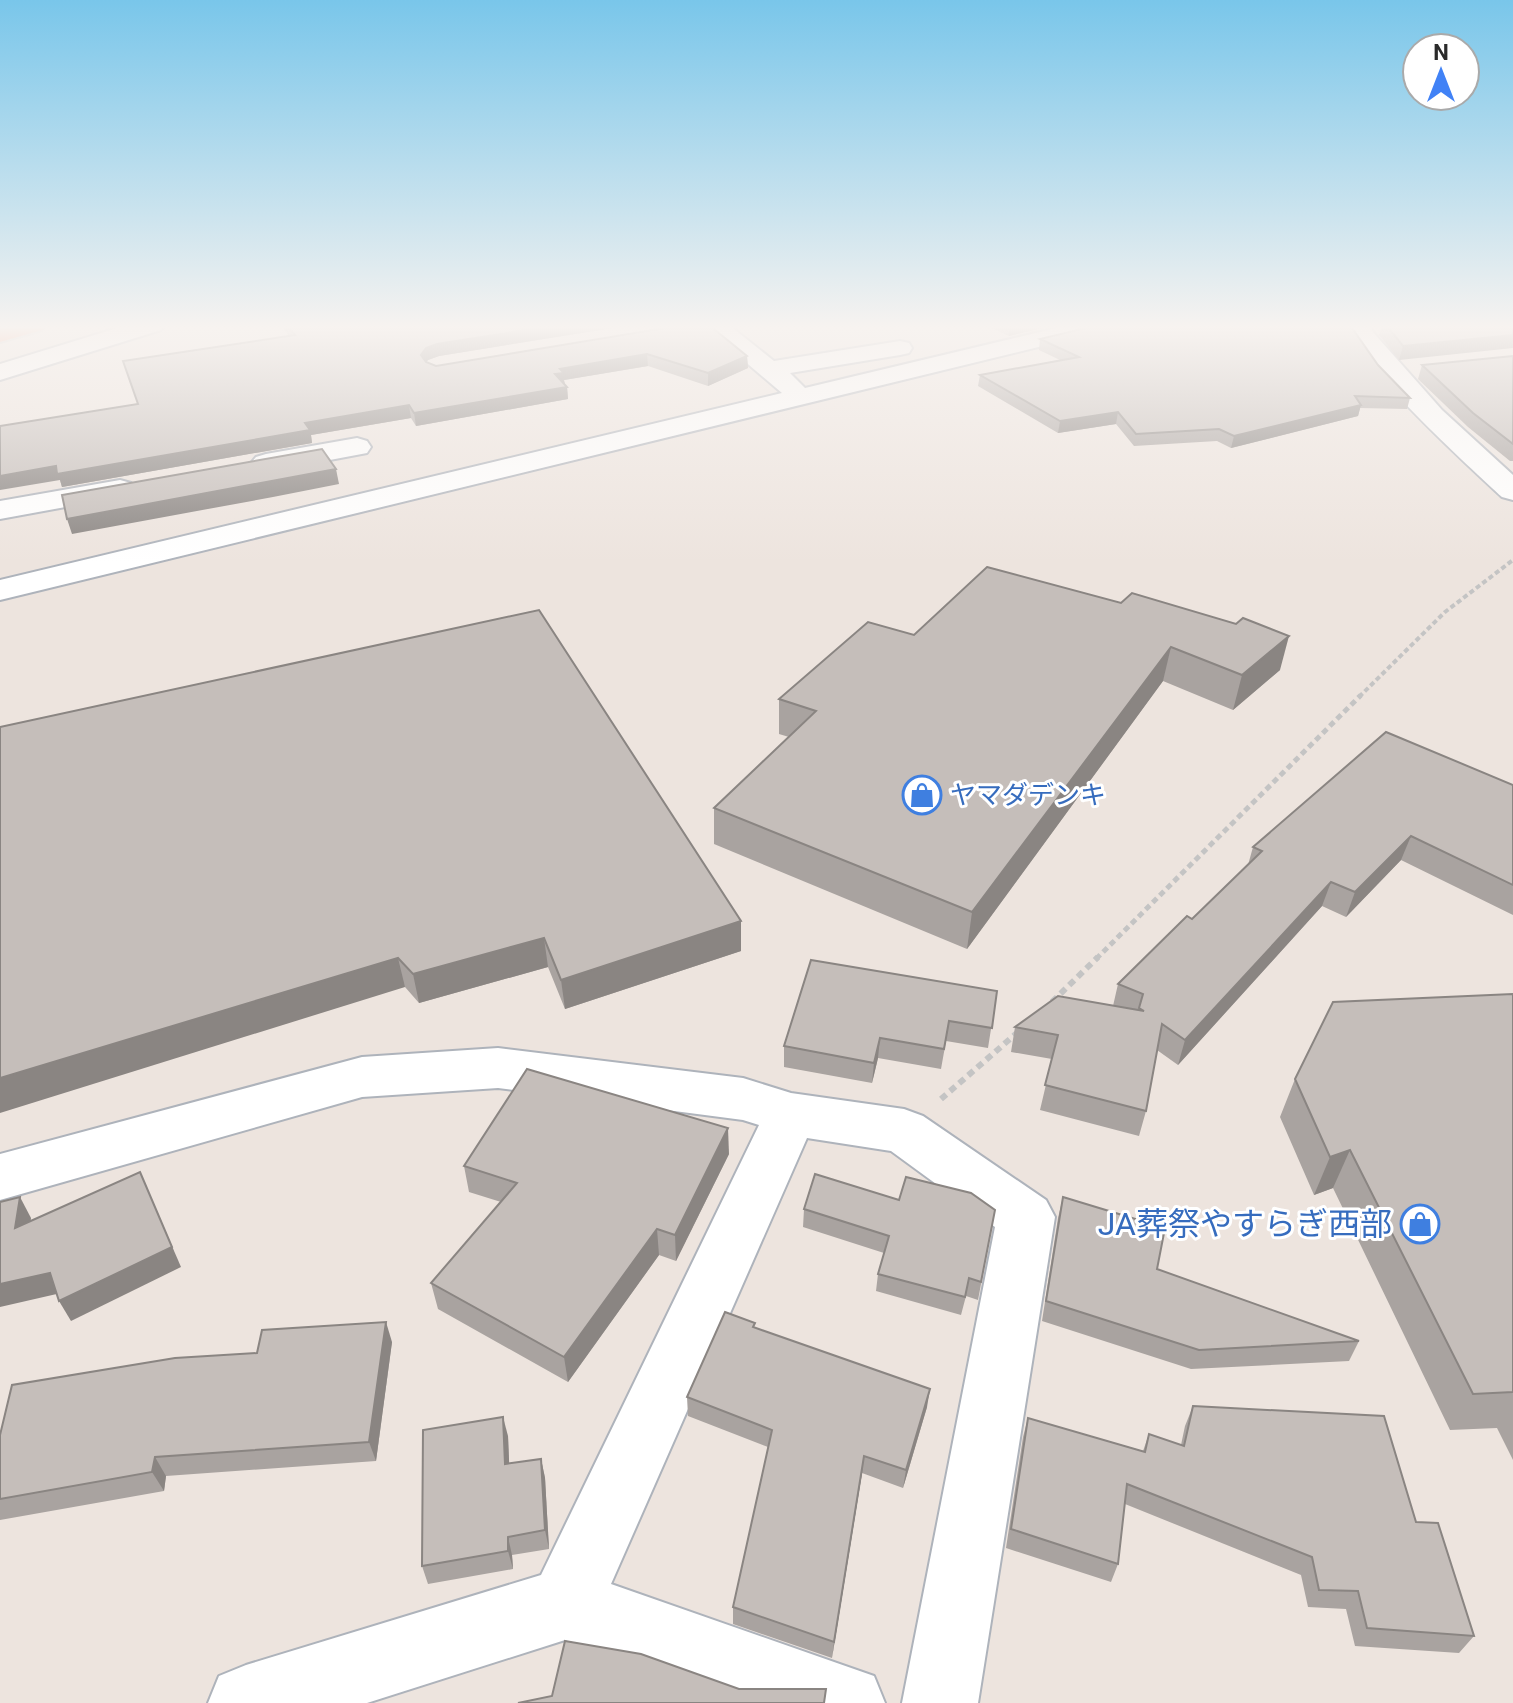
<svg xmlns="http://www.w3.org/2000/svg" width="1513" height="1703" font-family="Roboto,'Noto Sans JP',sans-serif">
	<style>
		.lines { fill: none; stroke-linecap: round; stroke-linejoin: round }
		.minor-casing { stroke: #aeb3bb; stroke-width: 4 }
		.highway-casing { stroke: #c4c4c4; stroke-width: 4 }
		.path-far2 { stroke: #c4c4c4; stroke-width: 4; stroke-dasharray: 5 3; stroke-linecap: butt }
		.path-far1 { stroke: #c4c4c4; stroke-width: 5; stroke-dasharray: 6 4; stroke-linecap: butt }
		.path { stroke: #c4c4c4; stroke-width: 6; stroke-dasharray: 7 5; stroke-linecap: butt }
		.minor { fill: #fff; fill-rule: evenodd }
		.highway { fill: #fb855b; fill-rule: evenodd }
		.wall { fill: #a9a3a0 }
		.shaded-wall { fill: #8a8582 }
		.building { fill: #c5beba; stroke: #8a8582; stroke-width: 2 }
		.labels { text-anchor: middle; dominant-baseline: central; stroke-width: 6; stroke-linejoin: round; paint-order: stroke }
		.shop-label { font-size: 26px; fill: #366cbe; stroke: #fff; text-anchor: start }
		.near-shop-label { font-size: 32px; fill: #366cbe; stroke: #fff; text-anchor: end }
	</style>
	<rect width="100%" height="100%" fill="#ede4de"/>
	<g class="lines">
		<defs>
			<g id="minor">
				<path d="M 127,325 L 165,325 L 161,330 L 0,380 L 0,364 Z"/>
				<path d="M 702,325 L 729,325 L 774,361 L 900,341 L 909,343 L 912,348 L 909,353 L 900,355 L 790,373 L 805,388 L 1069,325 L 1112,325 L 1108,330 L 1100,332 L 0,600 L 0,580 L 782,393 Z"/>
				<path d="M 1348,325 L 1372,325 L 1372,331 L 1442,410 L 1513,475 L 1513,500 L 1502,497 C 1475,472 1347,356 1348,325 Z"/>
				<path d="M 357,438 L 367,441 L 371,447 L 367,453 L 266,472 L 256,469 L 251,463 L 256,457 L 266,454 Z"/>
				<path d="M 120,480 L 131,483 L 135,489 L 131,495 L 0,519 L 0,501 Z"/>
				<path d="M 498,1048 L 743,1078 L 791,1093 L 904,1109 L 923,1116 L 1046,1200 L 1055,1217 L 978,1703 L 902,1703 L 995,1227 L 891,1151 L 807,1138 L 611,1584 L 874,1676 L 885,1703 L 740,1703 L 565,1640 L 367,1703 L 208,1703 L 219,1676 L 246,1665 L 541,1575 L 759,1125 L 743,1120 L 498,1088 L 362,1097 L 0,1200 L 0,1154 L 362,1057 Z"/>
			</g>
			<path id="highway" d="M 7,325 L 46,325 L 42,330 L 0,342 L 0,327 Z"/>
		</defs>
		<use href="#minor" class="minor-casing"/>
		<use href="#highway" class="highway-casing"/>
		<path class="path-far2" d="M 1359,697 L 1445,612 L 1513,560"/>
		<path class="path-far1" d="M 1096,959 L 1361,695"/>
		<g class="path">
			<path d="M 1052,1002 L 1098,957"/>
			<path d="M 941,1099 L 1018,1032"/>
		</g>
		<use href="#minor" class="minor"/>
		<use href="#highway" class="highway"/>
	</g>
	<g class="wall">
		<path d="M 281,325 L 631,325 L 439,356 L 428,360 L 426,362 L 436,366 L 683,325 L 747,356 L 748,368 L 708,386 L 648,366 L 564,380 L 565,385 L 567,387 L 568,399 L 416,426 L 411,418 L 311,435 L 312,443 L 62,487 L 60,480 L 137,404 L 289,336 Z"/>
		<path d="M 985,325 L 1055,325 L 1009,336 Z"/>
		<path d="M 1382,325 L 1513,325 L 1399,360 L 1379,335 Z"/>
		<path d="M 1040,339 L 1378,365 L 1410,398 L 1407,409 L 1360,408 L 1358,416 L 1231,448 L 1217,441 L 1134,446 L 1116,424 L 1058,433 L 978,386 L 980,375 L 1060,360 L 1039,350 Z"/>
		<path d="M 1513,356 L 1513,461 L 1510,461 L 1468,427 L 1418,379 L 1422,365 Z"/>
		<path d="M 1121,603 L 1280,670 L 1233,710 L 1163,681 L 967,949 L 714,844 L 714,808 L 789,737 L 779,734 L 779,699 L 914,635 Z"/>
		<path d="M 0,727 L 741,951 L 565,1009 L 548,967 L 419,1003 L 405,987 Z"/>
		<path d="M 1513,785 L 1513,915 L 1401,860 L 1346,917 L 1322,906 L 1178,1065 L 1157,1050 L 1146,1111 L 1139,1136 L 1040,1110 L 1052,1059 L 1011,1052 L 1015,1027 L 1113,1006 L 1118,984 L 1192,919 L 1248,865 L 1253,847 Z"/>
		<path d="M 997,991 L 988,1048 L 946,1041 L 941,1069 L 878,1058 L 872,1083 L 784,1067 L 784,1046 Z"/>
		<path d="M 1513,994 L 1513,1460 L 1497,1428 L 1450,1430 L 1333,1188 L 1314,1195 L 1280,1117 L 1295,1079 Z"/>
		<path d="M 729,1154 L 676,1261 L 659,1255 L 568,1382 L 438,1309 L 431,1283 L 501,1202 L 469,1192 L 464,1166 Z"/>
		<path d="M 1063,1197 L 1157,1269 L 1359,1341 L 1349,1361 L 1191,1369 L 1042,1321 L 1058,1218 Z"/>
		<path d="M 899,1200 L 995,1210 L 978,1300 L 966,1296 L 961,1315 L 876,1291 L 878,1274 L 884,1253 L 803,1227 L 804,1209 Z"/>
		<path d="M 755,1328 L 927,1407 L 903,1488 L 862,1473 L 832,1658 L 733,1624 L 733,1607 L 768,1447 L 688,1416 L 687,1397 Z"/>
		<path d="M 392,1342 L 376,1461 L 166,1476 L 164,1491 L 0,1520 L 0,1435 L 257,1353 Z"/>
		<path d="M 1193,1406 L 1416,1522 L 1474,1636 L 1459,1653 L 1355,1646 L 1346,1609 L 1308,1607 L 1301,1575 L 1125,1504 L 1118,1564 L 1111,1582 L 1006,1548 L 1023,1437 L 1028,1418 L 1143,1451 L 1149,1434 L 1181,1445 L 1185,1426 Z"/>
		<path d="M 508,1436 L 509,1464 L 541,1459 L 545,1478 L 549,1549 L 512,1555 L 513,1569 L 428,1584 L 422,1566 Z"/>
	</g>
	<g class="shaded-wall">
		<path d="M 558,325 L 631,325 L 439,356 L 428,360 L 423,367 L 421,355 L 426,348 L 437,344 Z"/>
		<path d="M 1055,325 L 1009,336 L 1010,326 Z"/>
		<path d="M 1513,335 L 1513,348 L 1399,360 L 1403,346 Z"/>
		<path d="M 647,354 L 648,366 L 564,380 L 565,385 L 555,374 L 560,369 Z"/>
		<path d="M 747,356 L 748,368 L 708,386 L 708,373 Z"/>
		<path d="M 567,387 L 568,399 L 416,426 L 414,413 Z"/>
		<path d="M 409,405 L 411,418 L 311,435 L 312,443 L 62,487 L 60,480 L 0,490 L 0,476 Z"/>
		<path d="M 1361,405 L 1358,416 L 1231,448 L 1234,436 Z"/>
		<path d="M 1118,412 L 1116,424 L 1058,433 L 1060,421 Z"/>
		<path d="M 336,469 L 339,484 L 273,497 L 72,534 L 67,519 Z"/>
		<path d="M 1289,636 L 1280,670 L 1233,710 L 1242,675 Z"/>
		<path d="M 1171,647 L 1163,681 L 967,949 L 972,912 Z"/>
		<path d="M 1411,836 L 1401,860 L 1346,917 L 1355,892 Z"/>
		<path d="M 1331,882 L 1322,906 L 1178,1065 L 1185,1040 Z"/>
		<path d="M 741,921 L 741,951 L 565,1009 L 561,980 Z"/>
		<path d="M 544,938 L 548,967 L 419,1003 L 413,974 Z"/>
		<path d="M 398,958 L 405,987 L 0,1113 L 0,1078 Z"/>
		<path d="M 880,1038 L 878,1058 L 872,1083 L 874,1063 Z"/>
		<path d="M 728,1128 L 729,1154 L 676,1261 L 675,1235 Z"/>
		<path d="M 1350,1150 L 1333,1188 L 1314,1195 L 1330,1157 Z"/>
		<path d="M 140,1172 L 181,1267 L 71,1321 L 59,1301 Z"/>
		<path d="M 20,1197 L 31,1218 L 27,1248 L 15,1228 Z"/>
		<path d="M 657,1229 L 659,1255 L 568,1382 L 564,1357 Z"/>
		<path d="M 50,1273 L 61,1293 L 0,1307 L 0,1284 Z"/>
		<path d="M 386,1322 L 392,1342 L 376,1461 L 369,1442 Z"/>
		<path d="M 930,1389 L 927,1407 L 903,1488 L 906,1470 Z"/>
		<path d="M 503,1417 L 508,1436 L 510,1483 L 505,1464 Z"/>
		<path d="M 864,1456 L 862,1473 L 832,1658 L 834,1642 Z"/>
		<path d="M 155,1457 L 166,1476 L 164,1491 L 152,1472 Z"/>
		<path d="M 541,1459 L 545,1478 L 549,1549 L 545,1530 Z"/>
		<path d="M 508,1537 L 512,1555 L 513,1569 L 508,1551 Z"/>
	</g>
	<g class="building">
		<path d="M 287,325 L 558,325 L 437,344 L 426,348 L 421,355 L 426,362 L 436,366 L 683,325 L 709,325 L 747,356 L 708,373 L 647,354 L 560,369 L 564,373 L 555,374 L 567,387 L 414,413 L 409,405 L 305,423 L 310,430 L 57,474 L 56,466 L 0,476 L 0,426 L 138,404 L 123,361 L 295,335 Z"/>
		<path d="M 1098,325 L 1350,325 L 1378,365 L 1410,398 L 1355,396 L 1361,405 L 1234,436 L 1219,429 L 1136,434 L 1118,412 L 1060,421 L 980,375 L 1079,357 L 1040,339 Z"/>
		<path d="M 1386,325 L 1513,325 L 1513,335 L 1403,346 Z"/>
		<path d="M 1513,356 L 1513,444 L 1473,413 L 1422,365 Z"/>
		<path d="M 322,449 L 336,469 L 67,519 L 62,495 Z"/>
		<path d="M 987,567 L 1121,603 L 1132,593 L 1236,624 L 1243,618 L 1289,636 L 1242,675 L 1171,647 L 972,912 L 714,808 L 816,711 L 779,699 L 868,622 L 914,635 Z"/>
		<path d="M 539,610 L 741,921 L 561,980 L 544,938 L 413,974 L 398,958 L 0,1078 L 0,727 Z"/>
		<path d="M 1386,732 L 1513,785 L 1513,885 L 1411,836 L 1355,892 L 1331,882 L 1185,1040 L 1162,1024 L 1146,1111 L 1045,1085 L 1058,1035 L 1015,1027 L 1058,996 L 1144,1011 L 1139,1008 L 1143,994 L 1118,984 L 1187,916 L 1192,919 L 1262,851 L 1253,847 Z"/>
		<path d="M 811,960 L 997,991 L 992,1028 L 949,1021 L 944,1049 L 880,1038 L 874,1063 L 784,1046 Z"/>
		<path d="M 1513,994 L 1513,1392 L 1473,1394 L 1350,1150 L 1330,1157 L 1295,1079 L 1333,1002 Z"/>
		<path d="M 527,1069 L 728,1128 L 675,1235 L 657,1229 L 564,1357 L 431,1283 L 517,1183 L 464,1166 Z"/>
		<path d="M 140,1172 L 172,1247 L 59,1301 L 50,1273 L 0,1284 L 0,1202 L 20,1197 L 15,1228 Z"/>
		<path d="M 815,1174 L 899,1200 L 906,1177 L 971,1193 L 995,1210 L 981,1282 L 969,1278 L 965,1297 L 878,1274 L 889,1236 L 804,1209 Z"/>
		<path d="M 1063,1197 L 1165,1228 L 1157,1269 L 1359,1341 L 1199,1350 L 1046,1301 Z"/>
		<path d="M 725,1312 L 755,1323 L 753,1327 L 930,1389 L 906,1470 L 864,1456 L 834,1642 L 733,1607 L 772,1430 L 687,1397 Z"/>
		<path d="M 386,1322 L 369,1442 L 155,1457 L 152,1472 L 0,1499 L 0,1435 L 12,1385 L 175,1358 L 257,1353 L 262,1330 Z"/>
		<path d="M 1193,1406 L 1384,1416 L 1416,1522 L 1438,1523 L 1474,1636 L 1367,1628 L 1358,1591 L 1319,1590 L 1312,1557 L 1127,1484 L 1118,1564 L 1011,1529 L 1028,1418 L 1145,1452 L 1149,1434 L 1184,1446 Z"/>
		<path d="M 503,1417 L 505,1464 L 541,1459 L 545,1530 L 508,1537 L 508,1551 L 422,1566 L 423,1430 Z"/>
		<path d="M 565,1641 L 641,1654 L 739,1689 L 826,1689 L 824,1703 L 518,1703 L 552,1696 Z"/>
	</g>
	<linearGradient id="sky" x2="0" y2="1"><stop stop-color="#79c6ea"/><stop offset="0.58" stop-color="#f7f3f0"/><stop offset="1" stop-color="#f7f3f0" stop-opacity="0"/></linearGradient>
	<rect width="1513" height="564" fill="url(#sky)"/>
	<defs>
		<symbol id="shop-ring" viewBox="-11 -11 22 22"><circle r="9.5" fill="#fff" stroke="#3f7fe0" stroke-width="1.5"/><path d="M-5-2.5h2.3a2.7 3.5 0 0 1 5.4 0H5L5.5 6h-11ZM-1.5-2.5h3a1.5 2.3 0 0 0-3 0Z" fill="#3f7fe0"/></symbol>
	</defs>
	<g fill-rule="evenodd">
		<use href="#shop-ring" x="900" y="773" width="44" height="44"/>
		<use href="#shop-ring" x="1398" y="1202" width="44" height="44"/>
	</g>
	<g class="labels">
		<g class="shop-label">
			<text x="950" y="795">ヤマダデンキ</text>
		</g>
		<g class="near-shop-label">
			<text x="1392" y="1224">JA葬祭やすらぎ西部</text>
		</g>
	</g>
	<g transform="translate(1441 72)"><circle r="38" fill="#ffffff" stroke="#aaaaaa" stroke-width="2"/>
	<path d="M0-6L14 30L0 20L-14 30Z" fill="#4182f6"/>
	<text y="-12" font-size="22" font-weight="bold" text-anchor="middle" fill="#2b2b2b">N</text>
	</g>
</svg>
